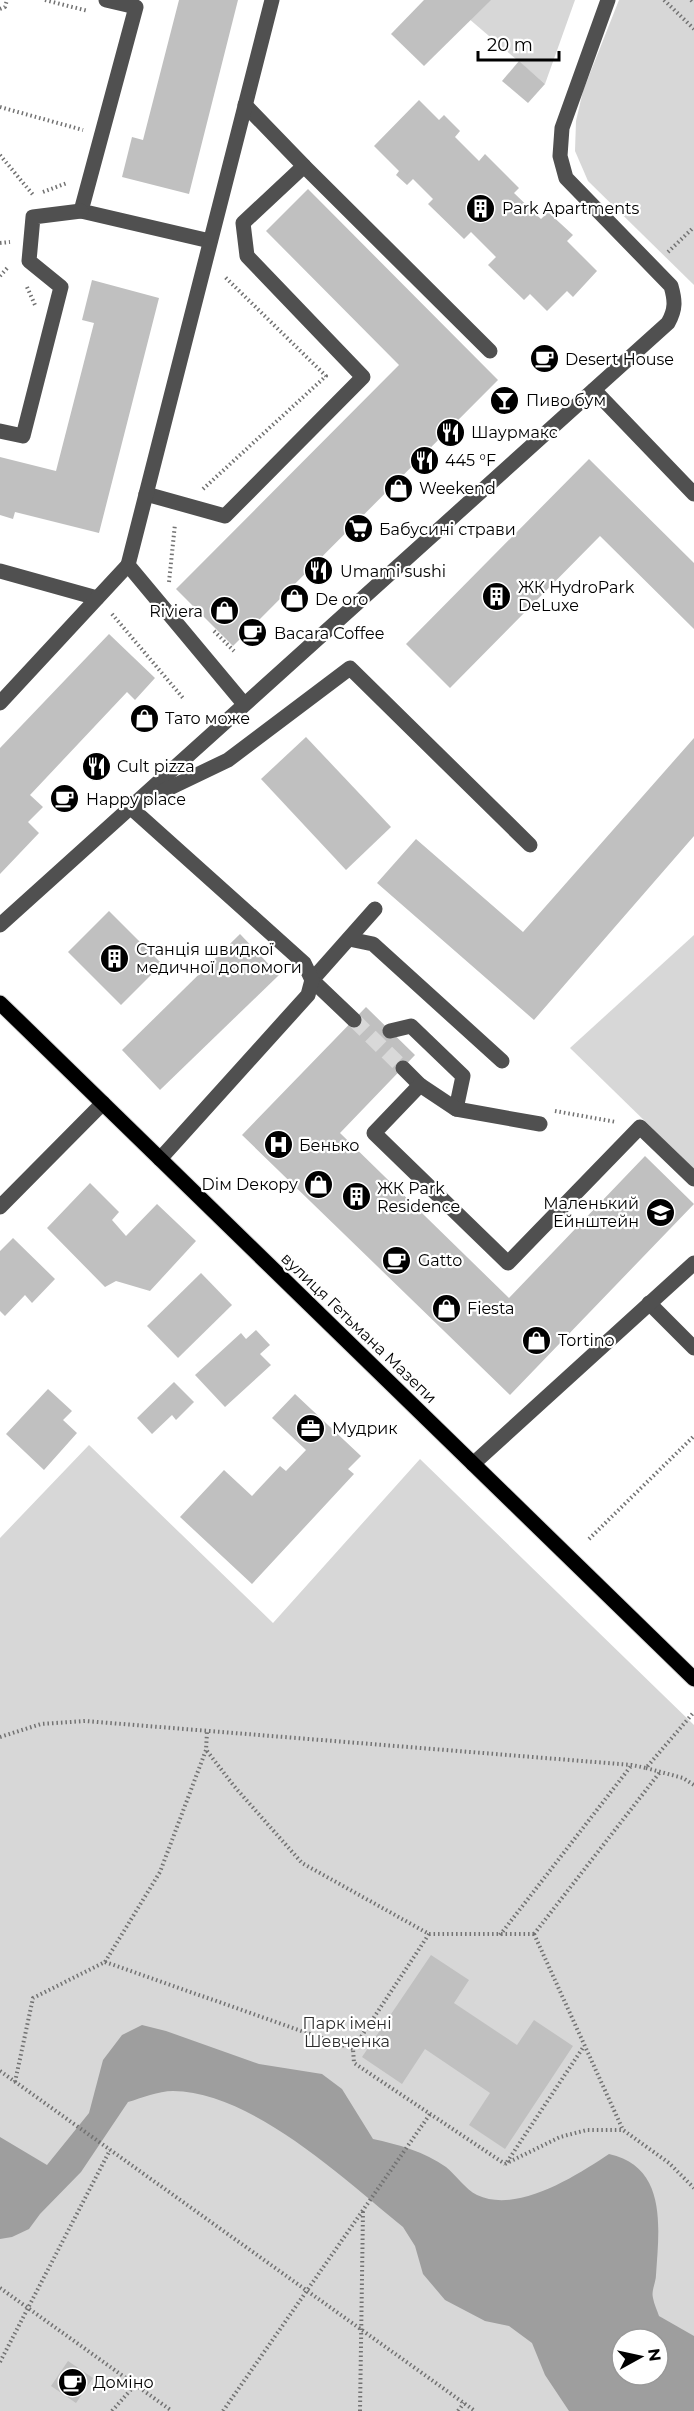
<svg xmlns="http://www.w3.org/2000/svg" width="694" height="2411" font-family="Montserrat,sans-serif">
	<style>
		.green { fill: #d7d7d7; fill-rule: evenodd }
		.water { fill: #9e9e9e; fill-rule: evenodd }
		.building { fill: #c0c0c0 }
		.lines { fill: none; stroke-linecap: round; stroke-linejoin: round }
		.minor-tunnel { stroke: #d9d9d9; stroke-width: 15; stroke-dasharray: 15 8; stroke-linecap: butt }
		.major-casing { stroke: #dbdbdb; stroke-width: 17 }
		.path { stroke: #727272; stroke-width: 4; stroke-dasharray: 1.5 3; stroke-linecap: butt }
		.minor { stroke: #505050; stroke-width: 15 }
		.major { stroke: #000; stroke-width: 15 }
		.labels { text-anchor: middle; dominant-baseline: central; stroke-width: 4.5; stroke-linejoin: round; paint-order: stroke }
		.poi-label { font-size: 16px; fill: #000; stroke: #fff; text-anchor: start }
		.street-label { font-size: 16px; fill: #000; stroke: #fff }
		.park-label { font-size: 16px; fill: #2e2e2e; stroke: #fff }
	</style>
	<rect width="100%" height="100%" fill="#fff"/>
	<g class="green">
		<path d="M 447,0 L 575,0 L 545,84 Z"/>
		<path d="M 619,0 L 694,0 L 694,285 L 588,181 L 575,151 L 576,121 L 583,91 Z"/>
		<path d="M 694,935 L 694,1169 L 570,1048 Z"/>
		<path d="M 89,1445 L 273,1623 L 420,1459 L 694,1725 L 694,2411 L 0,2411 L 0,1538 ZM 622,2339 L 658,2339 L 658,2375 L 622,2375 Z"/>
	</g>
	<path class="water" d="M 142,2025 L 166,2031 L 259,2064 L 322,2074 L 342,2089 L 373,2139 C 397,2144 425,2152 446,2167 C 456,2175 465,2189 477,2195 C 517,2214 576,2176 609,2154 C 668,2167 659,2229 656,2275 C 656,2282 651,2291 653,2298 C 654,2304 657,2310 659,2316 L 694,2336 L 694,2411 L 569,2411 L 545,2375 L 532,2343 L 509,2326 L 485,2321 L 445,2300 L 423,2274 L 415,2246 L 403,2227 C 344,2179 252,2092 173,2091 C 158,2091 142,2098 128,2102 L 81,2172 L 40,2214 L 29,2229 L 12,2237 L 0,2239 L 0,2137 L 47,2165 L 89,2113 L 103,2060 L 122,2035 ZM 622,2339 L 658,2339 L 658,2375 L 622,2375 Z"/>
	<g class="building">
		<path d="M 179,0 L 238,0 L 189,194 L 122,177 L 132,137 L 143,140 Z"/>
		<path d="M 424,0 L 491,0 L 424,66 L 391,34 Z"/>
		<path d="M 519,61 L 545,84 L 528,103 L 502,81 Z"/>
		<path d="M 419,100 L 439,120 L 444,115 L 460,131 L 455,137 L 479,161 L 485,154 L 519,188 L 514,193 L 541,219 L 548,212 L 573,235 L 567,241 L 597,271 L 573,297 L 567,291 L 547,311 L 530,294 L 524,300 L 488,265 L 496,257 L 471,232 L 464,239 L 428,204 L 433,199 L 413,179 L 407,185 L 396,175 L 399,171 L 374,146 Z"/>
		<path d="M 308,189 L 498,380 L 233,646 L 176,589 L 399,365 L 266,231 Z"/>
		<path d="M 92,280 L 159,298 L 99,533 L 15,512 L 13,519 L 0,515 L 0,457 L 56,471 L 94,323 L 82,320 Z"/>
		<path d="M 589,459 L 694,563 L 694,629 L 600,536 L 450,688 L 406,644 Z"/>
		<path d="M 109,634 L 155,678 L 135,700 L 127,692 L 30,795 L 43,807 L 28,822 L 39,833 L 0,874 L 0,748 Z"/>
		<path d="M 306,737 L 391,827 L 346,870 L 261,779 Z"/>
		<path d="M 694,738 L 694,836 L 534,1020 L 377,883 L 416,839 L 523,932 Z"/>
		<path d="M 109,911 L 162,964 L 121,1005 L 68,952 Z"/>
		<path d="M 240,934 L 279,975 L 160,1090 L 122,1050 Z"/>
		<path d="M 366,1007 L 415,1055 L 340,1133 L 509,1298 L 645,1156 L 694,1204 L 510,1395 L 242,1135 Z"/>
		<path d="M 90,1183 L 119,1212 L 112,1220 L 126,1236 L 157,1204 L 196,1241 L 150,1291 L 116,1281 L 105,1287 L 47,1228 Z"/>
		<path d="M 13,1238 L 55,1279 L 32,1303 L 25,1295 L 5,1316 L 0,1311 L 0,1251 Z"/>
		<path d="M 201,1273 L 232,1305 L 178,1358 L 147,1326 Z"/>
		<path d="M 256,1330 L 270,1345 L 260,1354 L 271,1365 L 225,1407 L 195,1375 L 241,1333 L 246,1339 Z"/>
		<path d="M 174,1382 L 194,1402 L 176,1420 L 172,1415 L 152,1434 L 137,1418 Z"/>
		<path d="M 48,1389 L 72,1411 L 63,1420 L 77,1433 L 44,1470 L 6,1434 Z"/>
		<path d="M 295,1394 L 361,1456 L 348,1469 L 354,1474 L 252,1584 L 180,1517 L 224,1470 L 252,1496 L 280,1466 L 286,1471 L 306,1450 L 272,1418 Z"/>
		<path d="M 431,1955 L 469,1980 L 454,2003 L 517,2045 L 534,2020 L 573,2046 L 505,2149 L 469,2125 L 490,2093 L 425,2049 L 402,2084 L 362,2057 Z"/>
		<path d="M 68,2361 L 93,2378 L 76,2403 L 51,2386 Z"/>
	</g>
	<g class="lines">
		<path class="minor-tunnel" d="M 354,1020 L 403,1068"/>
		<defs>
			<path id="major" d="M 0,1003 L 694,1679"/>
		</defs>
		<use href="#major" class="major-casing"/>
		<g class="path">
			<path d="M 45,0 L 88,11"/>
			<path d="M 664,0 L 694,29"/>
			<path d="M 691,0 L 694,3"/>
			<path d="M 0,9 L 5,7 L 7,0"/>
			<path d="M 0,107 L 83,130"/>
			<path d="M 0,155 L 34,196"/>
			<path d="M 43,192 L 67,183"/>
			<path d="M 0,243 L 10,242"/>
			<path d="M 668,252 L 694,227"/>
			<path d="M 0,276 L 9,266"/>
			<path d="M 27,287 L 35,305"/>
			<path d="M 203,489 L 326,376 L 224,276"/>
			<path d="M 169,582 L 175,524"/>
			<path d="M 112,614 L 183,698"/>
			<path d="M 214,631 L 234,651"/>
			<path d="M 555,1111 L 616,1122"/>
			<path d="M 589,1539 L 694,1436"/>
			<path d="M 0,1737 L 41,1724 L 85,1721 L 632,1765 L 646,1768 L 694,1712"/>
			<path d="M 207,1751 L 234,1786 L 302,1863 L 429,1934 L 534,1934"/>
			<path d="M 646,1768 L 683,1778 L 694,1785"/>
			<path d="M 429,1934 L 353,2049 L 354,2063 L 505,2164"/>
			<path d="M 534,1934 L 623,2130"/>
			<path d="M 534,1934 L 660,1772"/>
			<path d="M 500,1935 L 631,1766"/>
			<path d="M 105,1962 L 353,2049"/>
			<path d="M 0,2071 L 475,2411"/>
			<path d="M 15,2082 L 33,1998 L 105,1962 L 160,1872 L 206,1750 L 207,1732"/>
			<path d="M 507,2162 L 584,2046"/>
			<path d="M 505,2164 L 560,2137 L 587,2130 L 623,2130 L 669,2163 L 694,2188"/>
			<path d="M 0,2288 L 172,2411"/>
			<path d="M 0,2362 L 110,2150"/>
			<path d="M 112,2411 L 135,2385"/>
			<path d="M 223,2411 L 430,2114"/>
			<path d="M 360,2411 L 363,2211"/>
			<path d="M 458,2411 L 464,2403"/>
		</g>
		<g class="minor">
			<path d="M 106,0 L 136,7 L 81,211 L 210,241"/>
			<path d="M 304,166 L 490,351"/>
			<path d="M 594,390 L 694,494"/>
			<path d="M 0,431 L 23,436 L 61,287 L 29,261 L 33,217 L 81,211"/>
			<path d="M 146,494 L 225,516 L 363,377 L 247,256 L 243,223 L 304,166 L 245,105"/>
			<path d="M 0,571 L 97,598"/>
			<path d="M 0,703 L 128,565"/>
			<path d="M 244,704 L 128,565 L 272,0"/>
			<path d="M 0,925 L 668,323 C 676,309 675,300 671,286 L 566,178 L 560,156 L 562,128 L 608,0"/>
			<path d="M 349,939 L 373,944 L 502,1061"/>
			<path d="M 354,1020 L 312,980 L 375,909"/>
			<path d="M 390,1031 L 411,1026 L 463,1076 L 456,1109"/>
			<path d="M 403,1068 L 420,1085 L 456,1109 L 540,1124"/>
			<path d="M 420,1085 L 374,1133 L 508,1263 L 640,1127 L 694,1179"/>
			<path d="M 160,1159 L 308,995 L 312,980 L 304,963 L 130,807 L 228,760 L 350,668 L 530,845"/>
			<path d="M 0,1207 L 103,1103"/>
			<path d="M 649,1303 L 694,1348"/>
			<path d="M 473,1464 L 694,1263"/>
		</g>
		<use href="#major" class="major"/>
	</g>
	<defs>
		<symbol id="building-disc" viewBox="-11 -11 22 22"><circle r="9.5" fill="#000" stroke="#fff"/><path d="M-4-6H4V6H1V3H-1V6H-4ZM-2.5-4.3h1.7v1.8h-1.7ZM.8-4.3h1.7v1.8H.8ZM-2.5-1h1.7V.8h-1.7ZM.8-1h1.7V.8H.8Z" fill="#fff"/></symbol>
		<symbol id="cafe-disc" viewBox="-11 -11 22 22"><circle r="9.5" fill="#000" stroke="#fff"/><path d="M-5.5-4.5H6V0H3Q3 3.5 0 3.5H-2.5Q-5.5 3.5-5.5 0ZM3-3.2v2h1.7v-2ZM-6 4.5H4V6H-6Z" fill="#fff"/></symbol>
		<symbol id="bar-disc" viewBox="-11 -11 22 22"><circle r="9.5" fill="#000" stroke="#fff"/><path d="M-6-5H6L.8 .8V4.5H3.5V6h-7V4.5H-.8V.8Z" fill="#fff"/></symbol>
		<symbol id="restaurant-disc" viewBox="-11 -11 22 22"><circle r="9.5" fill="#000" stroke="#fff"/><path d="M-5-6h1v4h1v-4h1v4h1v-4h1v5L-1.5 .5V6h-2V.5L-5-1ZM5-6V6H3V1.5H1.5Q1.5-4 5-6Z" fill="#fff"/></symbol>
		<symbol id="shop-disc" viewBox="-11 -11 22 22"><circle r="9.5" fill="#000" stroke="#fff"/><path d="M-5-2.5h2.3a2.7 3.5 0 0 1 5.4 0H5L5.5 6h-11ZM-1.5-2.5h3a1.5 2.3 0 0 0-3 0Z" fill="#fff"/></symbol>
		<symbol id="supermarket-disc" viewBox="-11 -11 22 22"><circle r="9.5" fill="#000" stroke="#fff"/><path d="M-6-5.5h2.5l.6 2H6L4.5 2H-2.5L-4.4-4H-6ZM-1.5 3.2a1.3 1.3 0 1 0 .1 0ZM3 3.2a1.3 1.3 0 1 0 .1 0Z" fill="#fff"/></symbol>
		<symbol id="hospital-disc" viewBox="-11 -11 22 22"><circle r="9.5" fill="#000" stroke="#fff"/><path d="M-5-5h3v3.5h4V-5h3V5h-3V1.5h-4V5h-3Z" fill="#fff"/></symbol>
		<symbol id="school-disc" viewBox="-11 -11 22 22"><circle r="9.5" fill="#000" stroke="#fff"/><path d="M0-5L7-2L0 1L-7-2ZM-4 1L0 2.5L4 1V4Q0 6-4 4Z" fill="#fff"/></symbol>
		<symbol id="office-disc" viewBox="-11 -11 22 22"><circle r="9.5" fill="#000" stroke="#fff"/><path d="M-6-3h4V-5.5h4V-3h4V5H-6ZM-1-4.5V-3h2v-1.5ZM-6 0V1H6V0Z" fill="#fff"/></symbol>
	</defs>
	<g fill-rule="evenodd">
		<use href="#building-disc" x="464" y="192" width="33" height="33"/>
		<use href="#cafe-disc" x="528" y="342" width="33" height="33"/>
		<use href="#bar-disc" x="488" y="384" width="33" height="33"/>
		<use href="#restaurant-disc" x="434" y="416" width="33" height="33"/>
		<use href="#restaurant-disc" x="408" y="444" width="33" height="33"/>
		<use href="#shop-disc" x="382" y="472" width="33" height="33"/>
		<use href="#supermarket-disc" x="342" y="512" width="33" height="33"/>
		<use href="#restaurant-disc" x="302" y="554" width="33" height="33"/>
		<use href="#building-disc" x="480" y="580" width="33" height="33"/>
		<use href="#shop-disc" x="278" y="582" width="33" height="33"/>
		<use href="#shop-disc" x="208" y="594" width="33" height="33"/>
		<use href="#cafe-disc" x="236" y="616" width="33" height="33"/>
		<use href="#shop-disc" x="128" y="702" width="33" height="33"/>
		<use href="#restaurant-disc" x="80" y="750" width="33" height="33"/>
		<use href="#cafe-disc" x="48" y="782" width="33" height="33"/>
		<use href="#building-disc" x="98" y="942" width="33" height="33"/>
		<use href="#hospital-disc" x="262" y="1128" width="33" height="33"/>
		<use href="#shop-disc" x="302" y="1168" width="33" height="33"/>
		<use href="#building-disc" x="340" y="1180" width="33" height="33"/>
		<use href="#school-disc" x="644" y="1196" width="33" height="33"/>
		<use href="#cafe-disc" x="380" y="1244" width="33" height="33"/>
		<use href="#shop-disc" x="430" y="1292" width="33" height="33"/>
		<use href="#shop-disc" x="520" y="1324" width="33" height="33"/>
		<use href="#office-disc" x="294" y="1412" width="33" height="33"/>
		<use href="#cafe-disc" x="56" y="2366" width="33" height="33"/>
	</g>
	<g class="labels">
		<g class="poi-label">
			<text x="502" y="208">Park Apartments</text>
			<text x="565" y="359">Desert House</text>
			<text x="526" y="400">Пиво бум</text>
			<text x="471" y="432">Шаурмакс</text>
			<text x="445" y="460">445 °F</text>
			<text x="419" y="488">Weekend</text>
			<text x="379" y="529">Бабусині страви</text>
			<text x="340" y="571">Umami sushi</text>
			<text x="518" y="587">ЖК HydroPark<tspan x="518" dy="18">DeLuxe</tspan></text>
			<text x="315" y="599">De oro</text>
			<text x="203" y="611" text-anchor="end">Riviera</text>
			<text x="274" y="633">Bacara Coffee</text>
			<text x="165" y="718">Тато може</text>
			<text x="117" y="766">Cult pizza</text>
			<text x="86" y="799">Happy place</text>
			<text x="136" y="949">Станція швидкої<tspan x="136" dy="18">медичної допомоги</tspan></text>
			<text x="299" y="1145">Бенько</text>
			<text x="298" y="1184" text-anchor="end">Dім Dекору</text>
			<text x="377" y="1188">ЖК Park<tspan x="377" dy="18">Residence</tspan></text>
			<text x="639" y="1203" text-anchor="end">Маленький<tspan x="639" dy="18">Ейнштейн</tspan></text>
			<text x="418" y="1260">Gatto</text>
			<text x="467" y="1308">Fiesta</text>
			<text x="558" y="1340">Tortino</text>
			<text x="332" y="1428">Мудрик</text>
			<text x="93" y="2382">Доміно</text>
		</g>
		<g class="street-label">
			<text transform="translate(359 1328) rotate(44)">вулиця Гетьмана Мазепи</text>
		</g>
		<g class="park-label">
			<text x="347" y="2023">Парк імені<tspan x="347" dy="18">Шевченка</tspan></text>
		</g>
	</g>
	<g transform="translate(640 2357) rotate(82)"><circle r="28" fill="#ffffff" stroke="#999999" stroke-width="1.5"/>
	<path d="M0-4.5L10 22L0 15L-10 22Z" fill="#000000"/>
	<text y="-9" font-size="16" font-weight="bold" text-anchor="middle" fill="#000000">N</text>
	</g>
	<path d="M478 51v9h81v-9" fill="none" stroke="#000000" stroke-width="3"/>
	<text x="487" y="51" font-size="18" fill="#000000" stroke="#ffffff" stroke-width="4.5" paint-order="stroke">20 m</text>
</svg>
